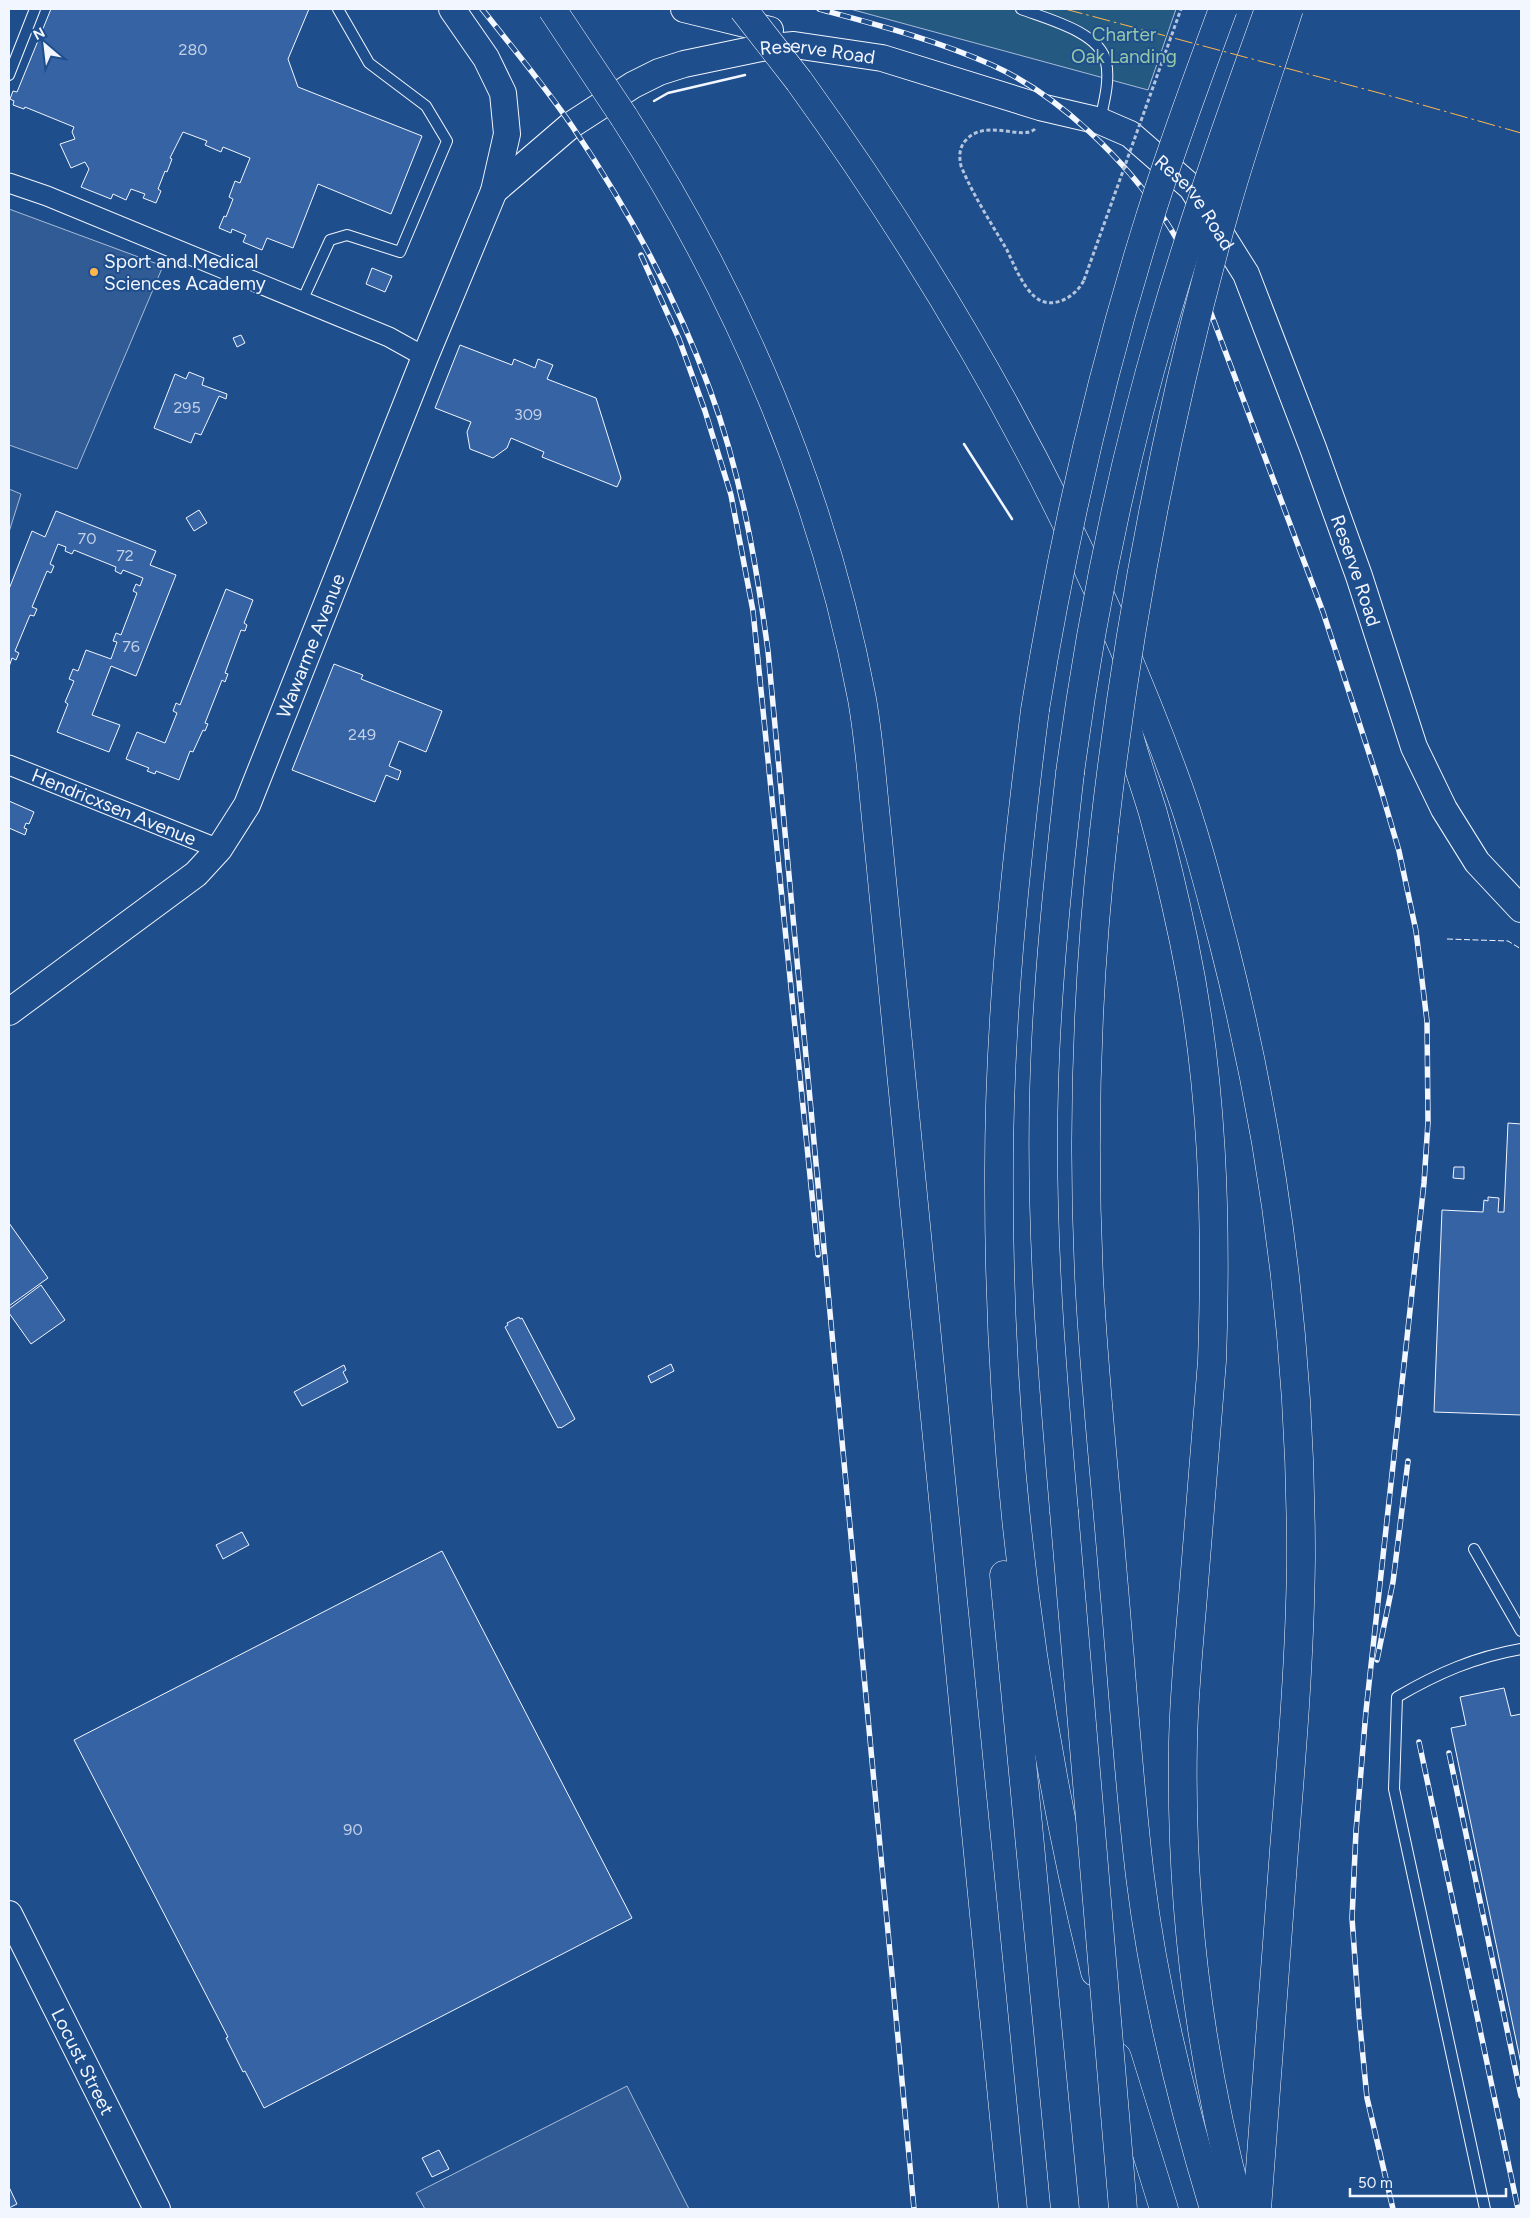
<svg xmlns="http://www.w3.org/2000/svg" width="1530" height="2218" font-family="Figtree,sans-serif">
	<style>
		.green { fill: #245a82; stroke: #a8bbd7 }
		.parking { fill: #305b95; stroke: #a8bbd7 }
		.building { fill: #3563a3; stroke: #f2f6ff }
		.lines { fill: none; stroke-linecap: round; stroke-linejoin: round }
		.lane-casing { stroke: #f2f6ff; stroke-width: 12 }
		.street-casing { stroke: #f2f6ff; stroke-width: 21 }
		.secondary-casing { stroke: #f2f6ff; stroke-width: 28 }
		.highway-casing { stroke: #f2f6ff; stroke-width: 29 }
		.path { stroke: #b3c4dc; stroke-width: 3; stroke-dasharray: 4 2.5; stroke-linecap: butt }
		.lane { stroke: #1f4e8c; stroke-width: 10 }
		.street { stroke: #1f4e8c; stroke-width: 19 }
		.secondary { stroke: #1f4e8c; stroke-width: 26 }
		.highway { stroke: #1f4e8c; stroke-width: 28 }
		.rail-casing { stroke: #f2f6ff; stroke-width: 5.5 }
		.rail { stroke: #1f4e8c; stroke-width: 4; stroke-dasharray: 11; stroke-linecap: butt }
		.highway-bridge-casing { stroke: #f2f6ff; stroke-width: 29; stroke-linecap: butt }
		.path-bridge { stroke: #b3c4dc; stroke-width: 3; stroke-dasharray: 4 2.5; stroke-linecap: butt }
		.highway-bridge { stroke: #1f4e8c; stroke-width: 28 }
		.fence { stroke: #f2f6ff; stroke-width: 1; stroke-dasharray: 6 2.5; stroke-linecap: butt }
		.wall { stroke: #f2f6ff; stroke-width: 2.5 }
		.power { stroke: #ffb74d; stroke-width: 1; stroke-dasharray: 18 4 2.5 4; stroke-linecap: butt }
		.poi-dot { fill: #ffb74d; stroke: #1f4e8c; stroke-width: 2 }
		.labels { text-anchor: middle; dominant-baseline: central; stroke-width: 4; stroke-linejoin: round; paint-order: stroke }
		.number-label { font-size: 16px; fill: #c3d1e8 }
		.park-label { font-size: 19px; fill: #97c8a6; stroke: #1f4e8c }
		.street-label { font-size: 19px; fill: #f2f6ff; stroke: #1f4e8c }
		.poi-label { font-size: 19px; fill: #f2f6ff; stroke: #1f4e8c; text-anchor: start }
	</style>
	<rect width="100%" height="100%" fill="#1f4e8c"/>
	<path class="green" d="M 850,9 L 1176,9 L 1148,90 Z"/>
	<g class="parking">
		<path d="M 9,209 L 163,266 L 77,469 L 9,445 Z"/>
		<path d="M 9,489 L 21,494 L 9,532 Z"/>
		<path d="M 627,2086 L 689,2209 L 425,2209 L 416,2193 Z"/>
	</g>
	<g class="building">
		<path d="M 51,9 L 309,9 L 288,59 L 298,87 L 422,136 L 391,214 L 318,184 L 293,248 L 267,238 L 262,250 L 243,242 L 246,235 L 232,229 L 231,233 L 219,228 L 224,216 L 226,217 L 233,199 L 229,197 L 235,181 L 240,183 L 250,158 L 223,147 L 221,152 L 205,145 L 207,141 L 183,132 L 170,158 L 172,159 L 167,172 L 165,171 L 158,189 L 161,191 L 156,203 L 143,198 L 145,194 L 131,189 L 126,200 L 113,194 L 111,199 L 81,187 L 89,169 L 85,162 L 71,168 L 60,144 L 75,139 L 72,132 L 74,127 L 25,107 L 24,109 L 13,105 L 14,101 L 10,99 L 13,91 L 17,92 Z"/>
		<path d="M 372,268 L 392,276 L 385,292 L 366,284 Z"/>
		<path d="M 241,335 L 245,343 L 237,347 L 233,338 Z"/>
		<path d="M 460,345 L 512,365 L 514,359 L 535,368 L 538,359 L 553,365 L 547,379 L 596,398 L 621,478 L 617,487 L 542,457 L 544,452 L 511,438 L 507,448 L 493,458 L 470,449 L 467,432 L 471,422 L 435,408 Z"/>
		<path d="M 189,372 L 204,378 L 202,385 L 227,394 L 226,399 L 219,396 L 201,435 L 195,433 L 191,443 L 154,428 L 175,374 L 186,379 Z"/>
		<path d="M 199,510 L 207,523 L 194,531 L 186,518 Z"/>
		<path d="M 56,511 L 156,551 L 150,565 L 176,575 L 136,676 L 111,666 L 92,715 L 120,725 L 109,752 L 57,732 L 68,704 L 65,702 L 74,681 L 69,679 L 73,669 L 78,671 L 86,650 L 111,659 L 117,642 L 113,641 L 116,633 L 121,635 L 137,593 L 133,591 L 136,584 L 140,586 L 143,578 L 123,570 L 121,574 L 115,571 L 116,567 L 74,550 L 72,554 L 65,551 L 66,547 L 58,544 L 50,564 L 54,566 L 51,573 L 47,571 L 32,607 L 37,609 L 34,616 L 30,615 L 15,651 L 19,653 L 16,660 L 12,658 L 9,667 L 9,589 L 32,531 L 45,537 Z"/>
		<path d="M 226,589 L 253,600 L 244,623 L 247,625 L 245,631 L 241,630 L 225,673 L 228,674 L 225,682 L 222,680 L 205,723 L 208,724 L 205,731 L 203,730 L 193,752 L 190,751 L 179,780 L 156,771 L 155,774 L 147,771 L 149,768 L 126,759 L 137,732 L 165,743 L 177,713 L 173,711 L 176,703 L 180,705 Z"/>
		<path d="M 334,664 L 363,675 L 361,679 L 442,711 L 426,752 L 399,741 L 389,766 L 401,771 L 398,780 L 386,775 L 375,802 L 292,770 Z"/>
		<path d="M 9,801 L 34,812 L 29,824 L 26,823 L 24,828 L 27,829 L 25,835 L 9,828 Z"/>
		<path d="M 1508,1123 L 1521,1124 L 1521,1415 L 1434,1412 L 1442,1210 L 1483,1212 L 1484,1200 L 1488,1201 L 1488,1197 L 1499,1198 L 1498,1212 L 1504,1212 Z"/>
		<path d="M 1454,1167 L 1464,1167 L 1464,1179 L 1453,1178 Z"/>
		<path d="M 9,1223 L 48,1278 L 9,1306 Z"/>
		<path d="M 41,1285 L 65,1320 L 31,1344 L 9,1313 L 9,1309 Z"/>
		<path d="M 519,1317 L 520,1319 L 522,1318 L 575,1419 L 561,1428 L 560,1427 L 558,1428 L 505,1327 L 508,1325 L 507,1323 Z"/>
		<path d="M 671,1364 L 674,1371 L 651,1383 L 648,1376 Z"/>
		<path d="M 344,1365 L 346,1370 L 343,1372 L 348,1382 L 302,1406 L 294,1392 Z"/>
		<path d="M 242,1532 L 249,1545 L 223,1559 L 216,1545 Z"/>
		<path d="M 442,1551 L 632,1918 L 264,2108 L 245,2071 L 243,2072 L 226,2038 L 228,2037 L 74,1740 Z"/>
		<path d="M 1504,1688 L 1511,1716 L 1521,1714 L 1521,2064 L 1451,1728 L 1466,1725 L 1460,1697 Z"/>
		<path d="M 439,2150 L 449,2169 L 432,2177 L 422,2158 Z"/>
		<path d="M 9,2187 L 17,2204 L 9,2208 Z"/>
	</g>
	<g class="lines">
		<defs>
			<g id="lane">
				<path d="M 1021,9 C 1047,19 1100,32 1106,62 C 1110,81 1104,102 1100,120"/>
				<path d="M 9,75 L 35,9"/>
				<path d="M 302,301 L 330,240 L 347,235 L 400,252 L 447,141 L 426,106 L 369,63 L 338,9"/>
				<path d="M 1474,1549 L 1521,1631"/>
				<path d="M 1485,2209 L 1394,1789 L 1397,1697 C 1438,1673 1475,1657 1521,1649"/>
			</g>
			<g id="street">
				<path d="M 9,183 L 47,196 L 389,337 L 425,357"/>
				<path d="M 9,765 L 219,849"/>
			</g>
			<g id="secondary">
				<path d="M 684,9 L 770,30"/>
				<path id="s1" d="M 494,191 L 571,125 L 633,85 L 659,72 L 684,64 L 761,48 L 794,45 L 882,58 L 1040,107 L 1100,121 L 1130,134 L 1192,188 L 1246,274 L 1313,448 L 1359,576 L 1414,747 L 1444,809 L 1477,862 L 1521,909"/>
				<path id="s2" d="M 9,1012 L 196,874 L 219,849 L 247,805 L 425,357 L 494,191 L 507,134 L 503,93 L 486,58 L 452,9"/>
				<path id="s3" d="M 9,1914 L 157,2209"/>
			</g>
			<g id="highway">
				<path d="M 799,81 C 953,294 1082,526 1173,772 C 1194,828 1209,887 1224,945 C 1275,1145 1301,1352 1301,1558 C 1300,1655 1292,1753 1284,1850 C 1275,1970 1266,2089 1257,2209"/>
				<path d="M 624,117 C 738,294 823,491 862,699 C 869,739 872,779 876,819 L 1013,2209"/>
				<path d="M 1122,700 C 1127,738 1142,776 1153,813 C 1165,856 1175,899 1184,942 C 1213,1080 1217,1220 1212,1361 C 1206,1439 1199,1518 1193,1596 C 1189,1645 1184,1693 1183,1742 C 1180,1900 1199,2057 1240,2209"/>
				<path d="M 1035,710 C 1015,868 998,1027 999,1187 C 999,1452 1032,1715 1095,1972"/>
				<path d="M 1104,831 C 1087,979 1082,1128 1089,1277 C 1094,1377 1105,1477 1113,1576 C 1122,1676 1128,1776 1140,1876 C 1154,1989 1181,2100 1214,2209"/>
				<path d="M 1064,1511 C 1052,1371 1040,1230 1044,1089 C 1047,983 1058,878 1070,773"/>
				<path d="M 1004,1575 L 1065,2209"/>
				<path d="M 1117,2057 L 1164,2209"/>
			</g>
		</defs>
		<use href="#lane" class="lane-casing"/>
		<use href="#street" class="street-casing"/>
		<use href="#secondary" class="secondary-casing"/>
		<use href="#highway" class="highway-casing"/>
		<path class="path" d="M 1035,129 C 1022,141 986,118 966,140 C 959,147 959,157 961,166 C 973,195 991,223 1007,250 C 1014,265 1022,285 1034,296 C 1051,312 1076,297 1084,280"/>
		<use href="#lane" class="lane"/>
		<use href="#street" class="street"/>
		<use href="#secondary" class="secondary"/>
		<use href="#highway" class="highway"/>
		<defs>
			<g id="rail">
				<path d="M 482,9 C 512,47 544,85 572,126 C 626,206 677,299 710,390 C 741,474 756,562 768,651 L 914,2209"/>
				<path d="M 819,9 C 878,25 936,40 992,65 C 1060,96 1126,160 1167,223 C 1184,249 1196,279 1209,308 L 1323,612 L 1382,793 L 1399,851 L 1416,931 L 1427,1021 L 1428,1122 L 1424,1183 L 1366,1711 L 1356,1831 L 1352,1918 L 1359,2016 L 1367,2098 L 1393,2209"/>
				<path d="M 641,255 L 679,339 L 705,411 L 731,495 L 753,611 L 818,1255"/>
				<path d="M 1377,1660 L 1393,1582 L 1408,1461"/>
				<path d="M 1419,1742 L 1518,2209"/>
				<path d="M 1449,1753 L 1521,2096"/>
			</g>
		</defs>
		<use href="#rail" class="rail-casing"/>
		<use href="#rail" class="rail"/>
		<defs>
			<g id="highway-bridge">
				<path d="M 552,9 L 624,117"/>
				<path d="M 743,9 L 799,81"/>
				<path d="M 1035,710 C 1062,544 1099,380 1149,220 C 1171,149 1197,79 1223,9"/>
				<path d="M 1070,773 C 1090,622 1120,472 1163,325 C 1194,218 1231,114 1269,9"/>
				<path d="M 1104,831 C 1128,620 1168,411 1226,207 C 1245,140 1268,75 1289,9"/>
				<path d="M 1064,1511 L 1123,2209"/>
			</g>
		</defs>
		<use href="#highway-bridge" class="highway-bridge-casing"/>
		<path class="path-bridge" d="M 1084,280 L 1181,9"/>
		<use href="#highway-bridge" class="highway-bridge"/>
		<path class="fence" d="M 1447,939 L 1508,941 L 1521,949"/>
		<g class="wall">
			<path d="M 654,101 L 668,93 L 745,75"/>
			<path d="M 964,444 L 1012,519"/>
		</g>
		<path class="power" d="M 1065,9 L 1398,98 L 1521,133"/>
	</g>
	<circle class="poi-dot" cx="94" cy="272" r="5"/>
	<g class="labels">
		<g class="number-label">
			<text x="193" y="49">280</text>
			<text x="187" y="407">295</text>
			<text x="528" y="414">309</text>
			<text x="87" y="538">70</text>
			<text x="125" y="555">72</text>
			<text x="131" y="646">76</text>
			<text x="362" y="734">249</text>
			<text x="353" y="1829">90</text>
		</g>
		<g class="park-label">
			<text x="1124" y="34">Charter<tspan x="1124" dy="22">Oak Landing</tspan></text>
		</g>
		<g class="street-label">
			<text stroke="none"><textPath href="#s1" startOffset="366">Reserve Road</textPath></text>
			<text stroke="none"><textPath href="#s1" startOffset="786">Reserve Road</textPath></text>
			<text stroke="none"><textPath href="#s1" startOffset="1191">Reserve Road</textPath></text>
			<text stroke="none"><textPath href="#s2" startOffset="490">Wawarme Avenue</textPath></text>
			<text transform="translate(114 807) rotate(22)">Hendricxsen Avenue</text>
			<text stroke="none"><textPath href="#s3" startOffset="165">Locust Street</textPath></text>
		</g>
		<g class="poi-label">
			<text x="104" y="261">Sport and Medical<tspan x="104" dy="22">Sciences Academy</tspan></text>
		</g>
	</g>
	<rect width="1530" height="2218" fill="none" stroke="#f2f6ff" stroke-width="20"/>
	<g transform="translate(45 45) rotate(332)" stroke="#1f4e8c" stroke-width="4" paint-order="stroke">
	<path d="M0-4L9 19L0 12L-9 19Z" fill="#f2f6ff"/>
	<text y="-8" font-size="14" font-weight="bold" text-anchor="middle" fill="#f2f6ff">N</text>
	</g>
	<path d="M1350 2188v8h156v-8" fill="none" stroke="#f2f6ff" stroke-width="2.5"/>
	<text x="1358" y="2188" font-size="15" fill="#f2f6ff" stroke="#1f4e8c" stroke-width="4" paint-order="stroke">50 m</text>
</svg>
